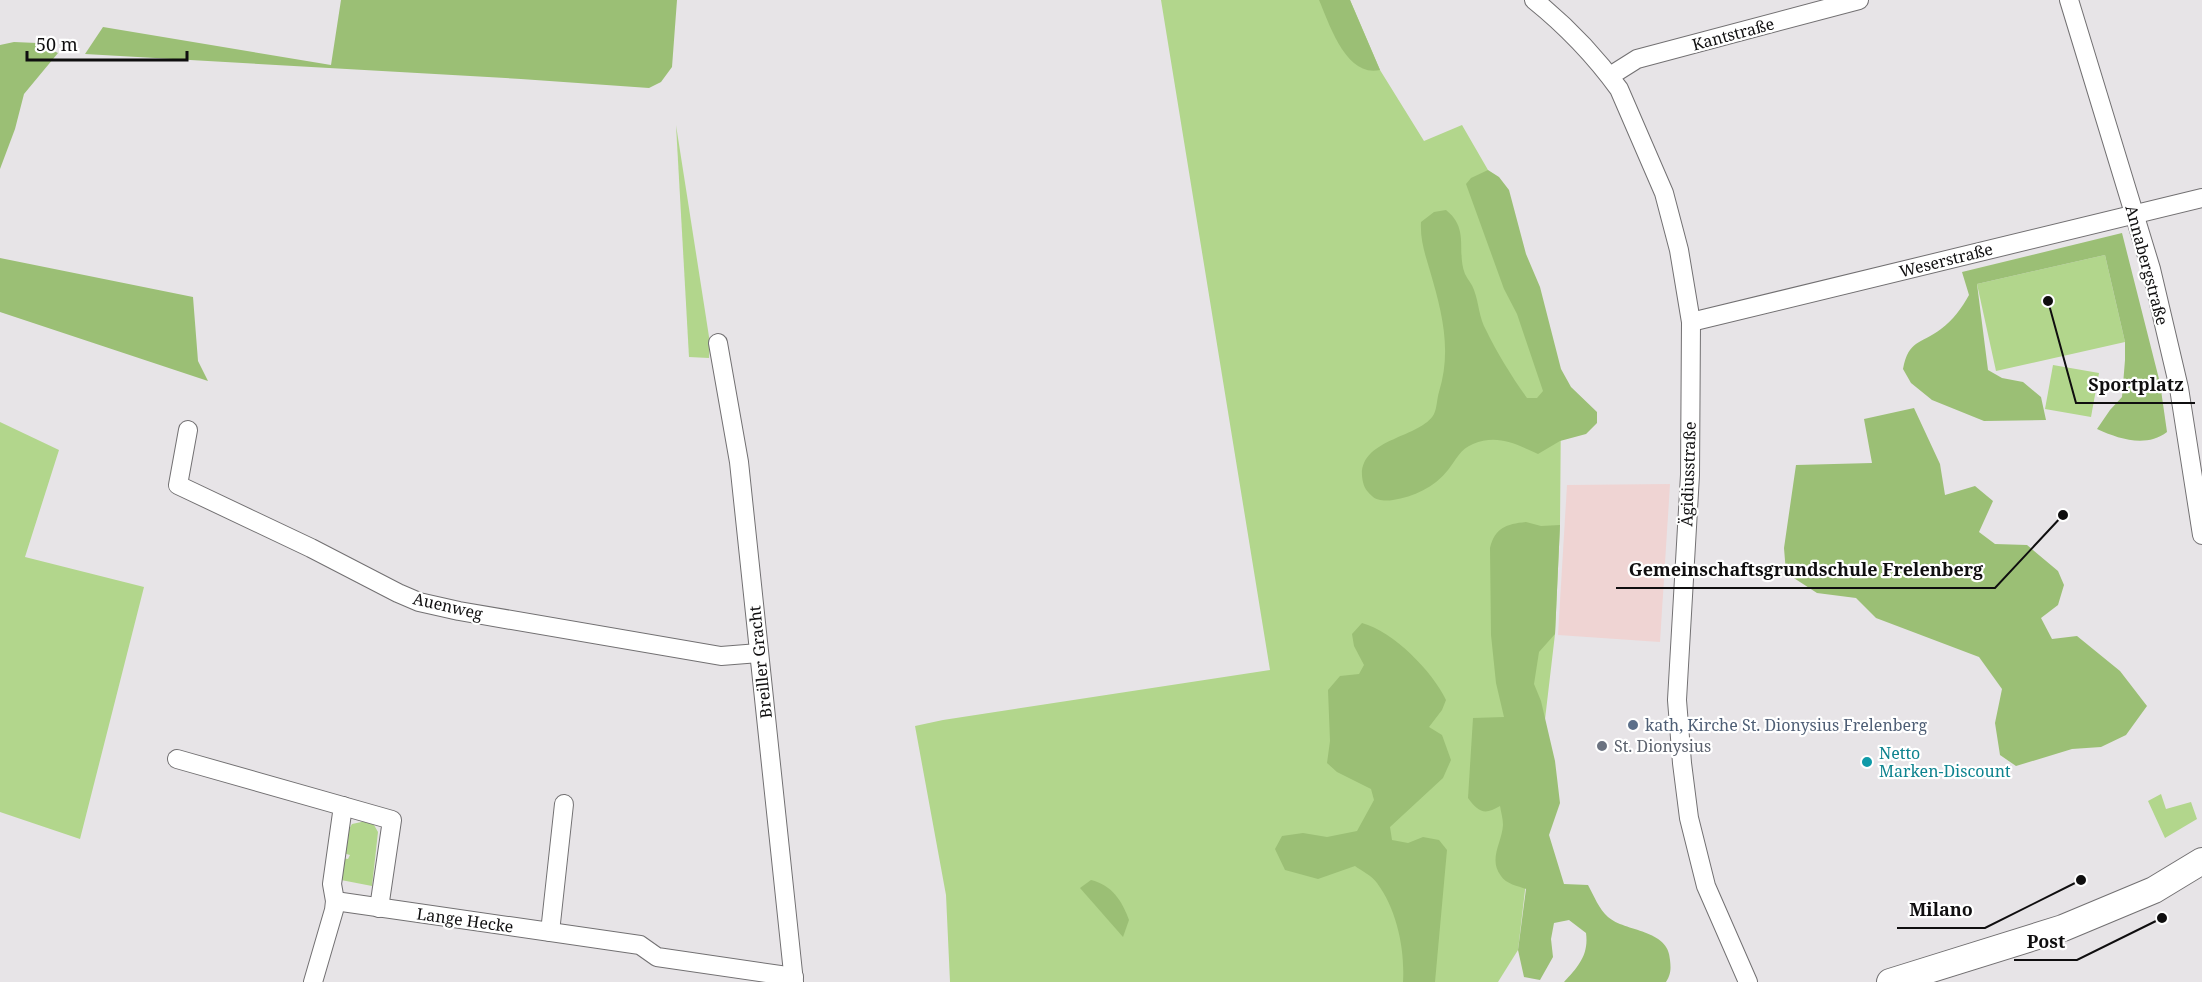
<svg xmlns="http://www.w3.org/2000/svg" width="2202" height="982" font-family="'Noto Serif',serif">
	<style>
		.education { fill: #efd4d3 }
		.green { fill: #b2d68c }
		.forest { fill: #9bbf75 }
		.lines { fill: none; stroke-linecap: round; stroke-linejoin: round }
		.minor-casing { stroke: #727072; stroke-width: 20 }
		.secondary-casing { stroke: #727072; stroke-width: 28 }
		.minor { stroke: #fff; stroke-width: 18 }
		.secondary { stroke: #fff; stroke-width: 26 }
		.service-dot { fill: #5c6f8a; stroke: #fff; stroke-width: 2 }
		.worship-dot { fill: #6b7280; stroke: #fff; stroke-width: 2 }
		.culture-dot { fill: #0f9aa8; stroke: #fff; stroke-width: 2 }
		.labels { text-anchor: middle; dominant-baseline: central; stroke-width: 4.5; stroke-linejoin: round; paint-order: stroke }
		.street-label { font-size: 16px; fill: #0f0e0f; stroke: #fff }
		.service-label { font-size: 16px; fill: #4e5e75; stroke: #fff; text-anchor: start }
		.worship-label { font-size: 16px; fill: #5b616d; stroke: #fff; text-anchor: start }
		.culture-label { font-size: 16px; fill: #0d838f; stroke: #fff; text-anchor: start }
		.leader { fill: none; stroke: #0f0e0f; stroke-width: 2 }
		.callout-dot { fill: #0f0e0f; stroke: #fff; stroke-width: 2 }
		.callout-label { font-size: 18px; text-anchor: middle; font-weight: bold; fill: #0f0e0f; stroke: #fff; stroke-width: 4.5; stroke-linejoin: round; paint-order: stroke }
	</style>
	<rect width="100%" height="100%" fill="#e7e4e7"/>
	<path class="education" d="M 1670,484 L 1660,642 L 1558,635 L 1567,485 Z"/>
	<g class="green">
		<path d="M 1161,0 L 1350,0 L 1380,70 L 1424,141 L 1462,125 L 1488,170 L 1561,405 L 1560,525 L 1555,634 L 1518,950 L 1498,982 L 950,982 L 946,895 L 915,726 L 943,720 L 1270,670 Z"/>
		<path d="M 676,125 L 710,343 L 709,358 L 689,357 Z"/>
		<path d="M 2105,255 L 2125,342 L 1996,371 L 1977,284 Z"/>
		<path d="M 2053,365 L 2099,373 L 2091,417 L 2045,409 Z"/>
		<path d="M 0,422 L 59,450 L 25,557 L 144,587 L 80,839 L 0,812 Z"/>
		<path d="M 2161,794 L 2166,809 L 2191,802 L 2197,819 L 2165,838 L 2148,801 Z"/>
		<path d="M 366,821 L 374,825 L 378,832 L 372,886 L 341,880 L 342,858 L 348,859 L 350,855 L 343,853 L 344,838 L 352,824 Z"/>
	</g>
	<g class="forest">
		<path d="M 341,0 L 677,0 L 672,67 L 661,82 L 649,88 L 521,79 L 85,54 L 103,27 L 331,65 Z"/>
		<path d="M 1319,0 L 1350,0 L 1380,70 C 1346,78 1329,23 1319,0 Z"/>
		<path d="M 14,42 L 37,43 L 58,53 L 24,94 L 15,129 L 0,169 L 0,45 Z"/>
		<path d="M 1488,170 L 1499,177 L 1509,190 L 1526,254 L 1540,287 L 1561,369 L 1571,387 L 1597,412 L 1597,423 L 1586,434 L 1560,441 L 1538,454 C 1516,444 1497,434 1473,444 C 1460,449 1456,460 1448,470 C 1435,487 1413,497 1393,500 C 1386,501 1377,501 1372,496 C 1365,490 1363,485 1362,476 C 1360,438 1421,438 1434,414 C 1437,408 1437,398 1439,392 C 1452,350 1442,312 1430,271 C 1425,254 1420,240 1421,222 L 1434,212 L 1446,210 C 1470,229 1456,251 1465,274 C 1468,280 1472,284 1474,290 C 1479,303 1479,318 1486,330 C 1497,353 1512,377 1527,398 L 1537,398 L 1543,391 L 1517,314 L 1504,289 L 1466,184 L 1471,178 Z"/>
		<path d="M 2122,233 L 2160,383 L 2167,432 C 2146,448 2119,439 2097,429 L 2110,410 L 2122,397 L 2125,360 L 2125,342 L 2105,255 L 1977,284 L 1988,370 L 2002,378 L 2023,382 L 2041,397 L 2046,420 L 1984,421 L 1932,400 L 1911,383 L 1903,369 C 1909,339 1920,345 1941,329 C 1953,320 1962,308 1969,295 L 1962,272 Z"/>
		<path d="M 0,258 L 193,297 L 198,361 L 208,381 L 0,312 Z"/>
		<path d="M 1914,408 L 1940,464 L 1945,495 L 1975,486 L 1993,501 L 1979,532 L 1995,544 L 2027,545 L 2058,571 L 2064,585 L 2058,605 L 2041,618 L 2052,639 L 2077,636 L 2120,671 L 2147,706 L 2126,735 L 2101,747 L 2072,749 L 2016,766 L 2000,755 L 1995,723 L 2002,689 L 1979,657 L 1876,618 L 1856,598 L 1817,593 L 1786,573 L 1784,548 L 1796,465 L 1872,463 L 1864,419 Z"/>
		<path d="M 1526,522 L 1541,526 L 1560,525 L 1555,634 L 1539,652 L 1534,684 L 1541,701 L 1555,761 L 1560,803 L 1549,835 L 1564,884 L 1588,885 C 1594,896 1599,909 1608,917 C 1625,932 1669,929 1670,960 C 1671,969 1671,974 1666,982 L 1564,982 C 1578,967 1589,955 1586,933 L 1569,920 L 1554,923 L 1551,939 L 1553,957 L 1540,980 L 1524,977 L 1518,950 L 1526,889 C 1518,886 1506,884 1501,876 C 1488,859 1502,843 1503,825 C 1503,819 1501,812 1500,806 C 1485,815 1479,813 1468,798 L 1473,718 L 1504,717 L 1496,683 L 1491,635 L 1490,548 C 1495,528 1506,524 1526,522 Z"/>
		<path d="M 1362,623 C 1393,631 1433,672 1446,700 L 1442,710 L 1429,727 L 1442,735 L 1451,760 L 1443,778 L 1390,827 L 1392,840 L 1408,843 L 1423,837 L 1439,840 L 1447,850 L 1435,982 L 1403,982 C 1405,949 1397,910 1377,883 C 1372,876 1362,871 1355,866 L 1318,879 L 1285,870 L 1275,849 L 1282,836 L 1303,833 L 1327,837 L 1357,831 L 1374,800 L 1371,789 L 1337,772 L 1327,763 L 1330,741 L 1328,690 L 1340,676 L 1359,674 L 1364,665 L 1354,646 L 1352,634 Z"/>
		<path d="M 1091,880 C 1112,885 1122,901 1129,920 L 1123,937 L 1080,888 Z"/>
	</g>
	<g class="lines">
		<defs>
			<g id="minor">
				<path d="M 1534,0 C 1565,25 1595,56 1619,89 L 1664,193 L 1679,250 L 1691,322 L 1690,475 L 1677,700 L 1682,763 L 1689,818 L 1706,886 L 1748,982"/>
				<path d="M 2069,0 L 2151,269 L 2179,388 L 2202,535"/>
				<path d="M 1610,76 L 1637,59 L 1859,0"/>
				<path d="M 1691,322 L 2202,198"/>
				<path d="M 718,343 L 739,462 L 794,982"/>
				<path d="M 188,430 L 178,485 L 311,548 L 398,593 L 419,602 L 459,611 L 721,656 L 759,653"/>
				<path d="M 177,759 L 392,820 L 379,908"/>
				<path d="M 335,901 L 640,945 L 657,957 L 794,977"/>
				<path d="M 550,932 L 564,804"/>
				<path d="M 313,982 L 334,910 L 335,901 L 332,884 L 343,806"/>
			</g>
			<path id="secondary" d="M 1890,982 L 2063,928 L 2154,890 L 2202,861"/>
		</defs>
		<use href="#minor" class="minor-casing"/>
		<use href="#secondary" class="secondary-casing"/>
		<use href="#minor" class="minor"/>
		<use href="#secondary" class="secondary"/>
	</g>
	<circle class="service-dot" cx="1633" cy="725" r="6"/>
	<circle class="worship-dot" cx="1602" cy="746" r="6"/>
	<circle class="culture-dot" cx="1867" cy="762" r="6"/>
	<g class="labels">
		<g class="street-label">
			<text transform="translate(1733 34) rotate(-15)">Kantstraße</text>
			<text transform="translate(1946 260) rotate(-14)">Weserstraße</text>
			<text transform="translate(2147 265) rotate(75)">Annabergstraße</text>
			<text transform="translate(1688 474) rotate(-88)">Ägidiusstraße</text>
			<text transform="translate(448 606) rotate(13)">Auenweg</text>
			<text transform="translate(760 662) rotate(-96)">Breiller Gracht</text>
			<text transform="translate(465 920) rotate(8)">Lange Hecke</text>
		</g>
		<g class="service-label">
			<text x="1645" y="725">kath, Kirche St. Dionysius Frelenberg</text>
		</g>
		<g class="worship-label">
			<text x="1614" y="746">St. Dionysius</text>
		</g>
		<g class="culture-label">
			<text x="1879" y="753">Netto<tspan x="1879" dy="18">Marken-Discount</tspan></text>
		</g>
	</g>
	<path class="leader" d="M2048 301L2076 403H2195M2063 515L1995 588H1616M2081 880L1985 928H1897M2162 918L2077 960H2014"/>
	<g class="callout-dot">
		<circle cx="2048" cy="301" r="6"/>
		<circle cx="2063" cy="515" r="6"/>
		<circle cx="2081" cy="880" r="6"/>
		<circle cx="2162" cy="918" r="6"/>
	</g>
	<g class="callout-label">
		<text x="2136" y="391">Sportplatz</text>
		<text x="1806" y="576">Gemeinschaftsgrundschule Frelenberg</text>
		<text x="1941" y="916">Milano</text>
		<text x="2046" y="948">Post</text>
	</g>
	<path d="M27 51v9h160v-9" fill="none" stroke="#0f0e0f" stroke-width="3"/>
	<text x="36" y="51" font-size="18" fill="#0f0e0f" stroke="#ffffff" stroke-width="4.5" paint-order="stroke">50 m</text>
</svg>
